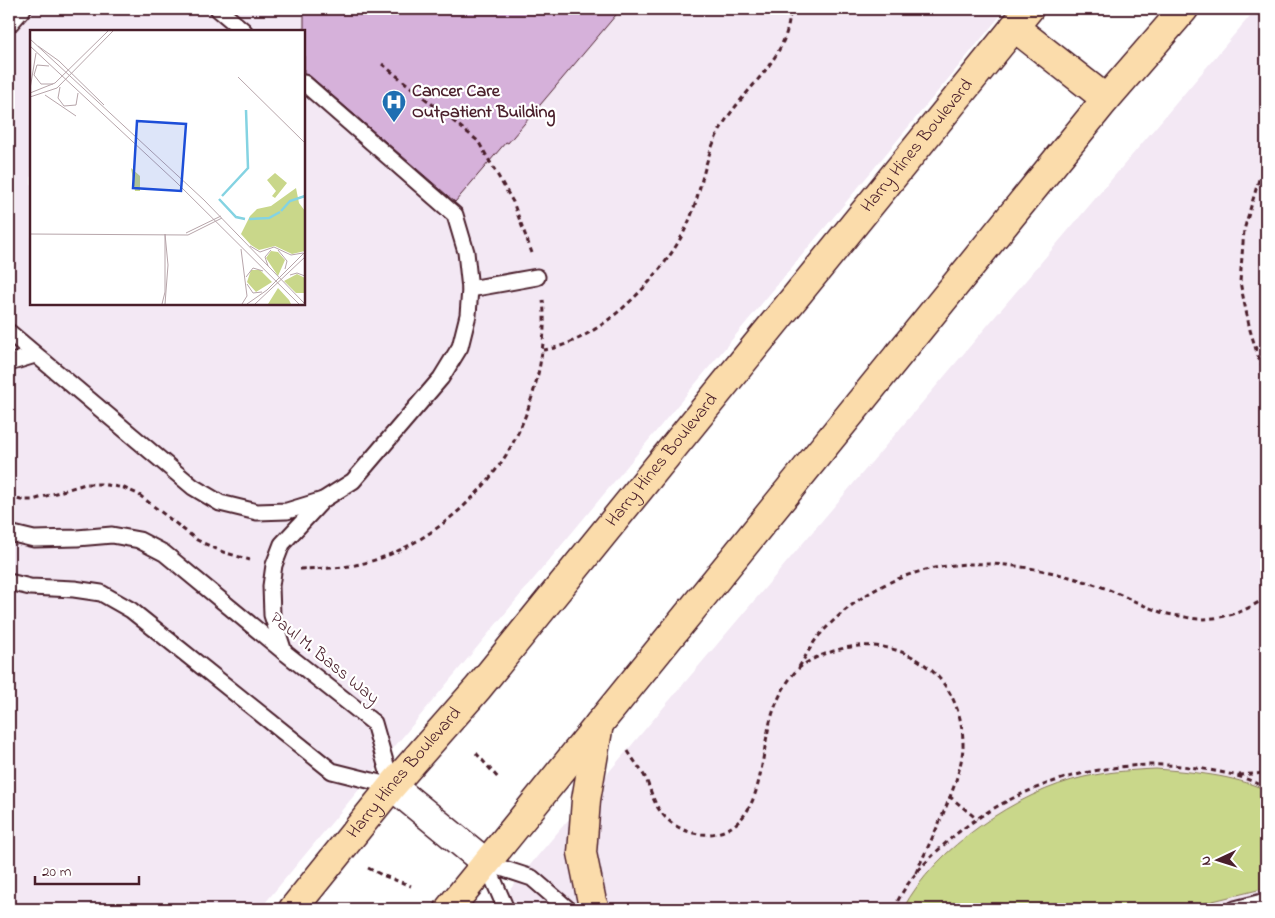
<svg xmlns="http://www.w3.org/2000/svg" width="1275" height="918" font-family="'Indie Flower',sans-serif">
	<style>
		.built { fill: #f3e8f4; fill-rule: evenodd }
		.green { fill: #c9d78a; stroke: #8a7b5a }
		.building { fill: #d6b1da; stroke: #4a1f2b }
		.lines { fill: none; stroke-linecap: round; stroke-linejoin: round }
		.lane-casing { stroke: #4a1f2b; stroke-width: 19 }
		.street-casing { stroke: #4a1f2b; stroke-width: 31 }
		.primary-casing { stroke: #4a1f2b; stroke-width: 31 }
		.path { stroke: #4a1f2b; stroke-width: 3; stroke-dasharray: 5 4; stroke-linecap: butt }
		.lane { stroke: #fff; stroke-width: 15 }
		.street { stroke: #fff; stroke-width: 28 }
		.primary { stroke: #fbdcab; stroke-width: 28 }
		.labels { text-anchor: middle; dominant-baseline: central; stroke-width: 4.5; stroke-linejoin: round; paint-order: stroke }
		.poi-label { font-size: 18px; font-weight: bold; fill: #4a1f2b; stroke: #fff; text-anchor: start }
		.street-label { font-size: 18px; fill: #4a1f2b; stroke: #fff }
		.inset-river { fill: none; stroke: #84d3e2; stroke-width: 2.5 }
		.inset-road { fill: none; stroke: #b7a5aa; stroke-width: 1 }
		.view { fill: #1d4ed8; fill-opacity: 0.15; stroke: #1d4ed8; stroke-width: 2.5 }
		.inset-edge { fill: none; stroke: #4a1f2b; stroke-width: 2.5 }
	</style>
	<rect width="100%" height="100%" fill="#fff"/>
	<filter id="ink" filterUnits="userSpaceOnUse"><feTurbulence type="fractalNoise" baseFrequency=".02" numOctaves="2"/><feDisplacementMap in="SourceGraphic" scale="10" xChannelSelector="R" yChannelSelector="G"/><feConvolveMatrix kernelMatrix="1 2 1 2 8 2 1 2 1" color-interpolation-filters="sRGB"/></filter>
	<g filter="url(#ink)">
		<g class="built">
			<path d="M 9,9 L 1006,9 L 260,909 L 9,909 ZM 31,31 L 304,31 L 304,304 L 31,304 Z"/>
			<path d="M 1256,9 L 1266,9 L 1266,909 L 494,909 L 535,859 Z"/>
		</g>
		<path class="green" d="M 1156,769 C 1193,772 1232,775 1266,790 L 1266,888 L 1180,909 L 903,909 C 935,848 1017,792 1084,777 C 1108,772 1132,770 1156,769 Z"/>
		<path class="building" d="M 304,9 L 621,9 L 508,143 L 506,142 L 455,202 L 310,76 L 304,74 Z"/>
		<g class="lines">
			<defs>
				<g id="lane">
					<path d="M 218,9 L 244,31"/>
					<path d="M 9,25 L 23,9"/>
					<path d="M 470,289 L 537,277"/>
					<path d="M 9,332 L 193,487 L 220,503 L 257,512 L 287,511 L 323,500"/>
					<path d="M 9,363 L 35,355"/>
					<path d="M 9,533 L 34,539 L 77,538 L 112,535 L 139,540 L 164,553 L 284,652 L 374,723 L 392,786"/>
					<path d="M 9,582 L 30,587 L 74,589 L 101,593 L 131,610 L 332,771 L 392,786"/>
					<path d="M 284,652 L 272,615 L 271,586 L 274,565 L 282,544 L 323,500 L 353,481 L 441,378 L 460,347 L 468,315 L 470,289 L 466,252 L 455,215 L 304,83"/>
					<path d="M 486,863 L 532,878 L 568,909"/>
					<path d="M 486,863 L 506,909"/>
					<path d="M 1235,909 L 1266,901"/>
				</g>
				<path id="street" d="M 392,786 L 486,863"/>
				<g id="primary">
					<path d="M 1014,27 L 1106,99"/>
					<path id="s1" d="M 293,909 L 392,786 L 478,688 L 1029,9"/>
					<path d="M 449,909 L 1106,99 L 1184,9"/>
					<path d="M 595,909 L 592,902 L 582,853 L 586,800 L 599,724"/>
				</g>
			</defs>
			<use href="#lane" class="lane-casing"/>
			<use href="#street" class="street-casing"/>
			<use href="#primary" class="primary-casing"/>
			<g class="path">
				<path d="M 382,64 L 478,141 L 513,202 L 532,253"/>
				<path d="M 1266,163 L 1262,169 L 1244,230 L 1240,282 L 1250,330 L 1259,359 L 1266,371"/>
				<path d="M 543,350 C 600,343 668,272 689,221 C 702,190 704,157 721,128 C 744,87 790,59 790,9"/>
				<path d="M 9,497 L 21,500 L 33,500 L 85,484 L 101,484 L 124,488 L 138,494 L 197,540 L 223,552 L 250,560"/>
				<path d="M 300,569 C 319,568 341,569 360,564 C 414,552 467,511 498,467 C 530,423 549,354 543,300"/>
				<path d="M 799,667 C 805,658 810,647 817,638 C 893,550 996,551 1099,586 C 1119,593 1138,604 1158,611 C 1165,614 1173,615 1180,616 C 1186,617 1193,619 1199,619 C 1210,619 1225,617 1236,613 C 1246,610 1257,603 1266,598"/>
				<path d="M 628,751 C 633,760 640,768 645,777 C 650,787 652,798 658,808 C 671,828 694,838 717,833 C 761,822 760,766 768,731 C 772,710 782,686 797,670 C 807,660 824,654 837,650 C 903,631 964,677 963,746 C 962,782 929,843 914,877"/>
				<path d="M 476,753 L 499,779"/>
				<path d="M 1239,775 L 1266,773"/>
				<path d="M 949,796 L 977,819"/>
				<path d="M 368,868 L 382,875 L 411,886"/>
				<path d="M 894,909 C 905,882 927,860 948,841 C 1003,793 1078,766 1151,765 C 1178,764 1207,769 1234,775 C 1245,778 1256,783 1266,787"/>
			</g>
			<use href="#lane" class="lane"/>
			<use href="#street" class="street"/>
			<use href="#primary" class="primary"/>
		</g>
	</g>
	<defs>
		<symbol id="hospital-pin" viewBox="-11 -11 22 30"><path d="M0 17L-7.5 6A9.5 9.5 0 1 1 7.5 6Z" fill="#1f6fb2" stroke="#fff"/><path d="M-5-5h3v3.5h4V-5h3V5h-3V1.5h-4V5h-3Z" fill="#fff"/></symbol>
	</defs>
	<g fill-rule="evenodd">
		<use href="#hospital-pin" x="380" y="88" width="28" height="38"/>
	</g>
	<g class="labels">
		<g class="poi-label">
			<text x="412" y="92">Cancer Care<tspan x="412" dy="21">Outpatient Building</tspan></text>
		</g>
		<g class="street-label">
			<text stroke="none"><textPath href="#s1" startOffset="986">Harry Hines Boulevard</textPath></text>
			<text stroke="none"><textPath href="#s1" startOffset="581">Harry Hines Boulevard</textPath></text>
			<text transform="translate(324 659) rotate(39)">Paul M. Bass Way</text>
			<text stroke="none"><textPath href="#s1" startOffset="176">Harry Hines Boulevard</textPath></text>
		</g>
	</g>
	<g transform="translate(30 30)">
		<rect width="275" height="275" fill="#fff"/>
		<path d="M 101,138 L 110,146 L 110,161 L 105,161 ZM 245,143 L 257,153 L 245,168 L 242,166 L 246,161 L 237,150 ZM 266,158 L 269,173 L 275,181 L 275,221 L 262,224 L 245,216 L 229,220 L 221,215 L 211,204 L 220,186 L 227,179 L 241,176 ZM 241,221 L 248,222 L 255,230 L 248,246 L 236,228 ZM 221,240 L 230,240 L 242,252 L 226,262 L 217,252 ZM 267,244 L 275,248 L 275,263 L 266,263 L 254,251 ZM 248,258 L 259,270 L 261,274 L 238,274 Z" fill="#c9d78a"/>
		<path class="inset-river" d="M 192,166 L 218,138 L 216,80M 189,169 L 206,187 L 215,189M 251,181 L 260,171 L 275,166M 219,189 L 239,188 L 250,182"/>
		<path class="inset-road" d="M 0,9 L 174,170 L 275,274M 0,16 L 146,152 L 269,274M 8,16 L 29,31 L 74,75M 19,36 L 7,35 L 4,45 L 11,54 L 23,54M 208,47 L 275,113M 30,57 L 28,68 L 34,76 L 46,75 L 48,63M 0,59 L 6,23M 0,63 L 25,53 L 78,1M 15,65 L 46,86M 0,67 L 27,58 L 83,1M 156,203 L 191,186M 0,204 L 158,205 L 192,188M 220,216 L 230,222 L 244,217 L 261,225 L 273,223M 211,219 L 217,266 L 212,274M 248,220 L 257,231 L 255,239M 238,236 L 235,227 L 241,220M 260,245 L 267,243 L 275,246M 216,247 L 223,238 L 233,241M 217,254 L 223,263 L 232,262M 132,274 L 135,262 L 135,204M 135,274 L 138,235 L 135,204M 217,274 L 237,260 L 275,222M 225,274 L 275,227"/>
		<path class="view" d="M 107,91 L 156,94 L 151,161 L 103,158 Z"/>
		<rect width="275" height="275" class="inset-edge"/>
	</g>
	<rect width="1275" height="918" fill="none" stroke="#fff" stroke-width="30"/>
	<rect x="15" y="15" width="1245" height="888" fill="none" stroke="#4a1f2b" stroke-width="2" filter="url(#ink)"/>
	<g transform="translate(1218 860) rotate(266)" stroke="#ffffff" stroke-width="4" paint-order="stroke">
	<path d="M0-4L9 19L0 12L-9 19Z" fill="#4a1f2b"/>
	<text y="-8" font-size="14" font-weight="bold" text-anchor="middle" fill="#4a1f2b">N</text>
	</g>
	<path d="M35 876v8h104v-8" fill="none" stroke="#4a1f2b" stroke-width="2.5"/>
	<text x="42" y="876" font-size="15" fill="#4a1f2b" stroke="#ffffff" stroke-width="4" paint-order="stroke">20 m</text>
</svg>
